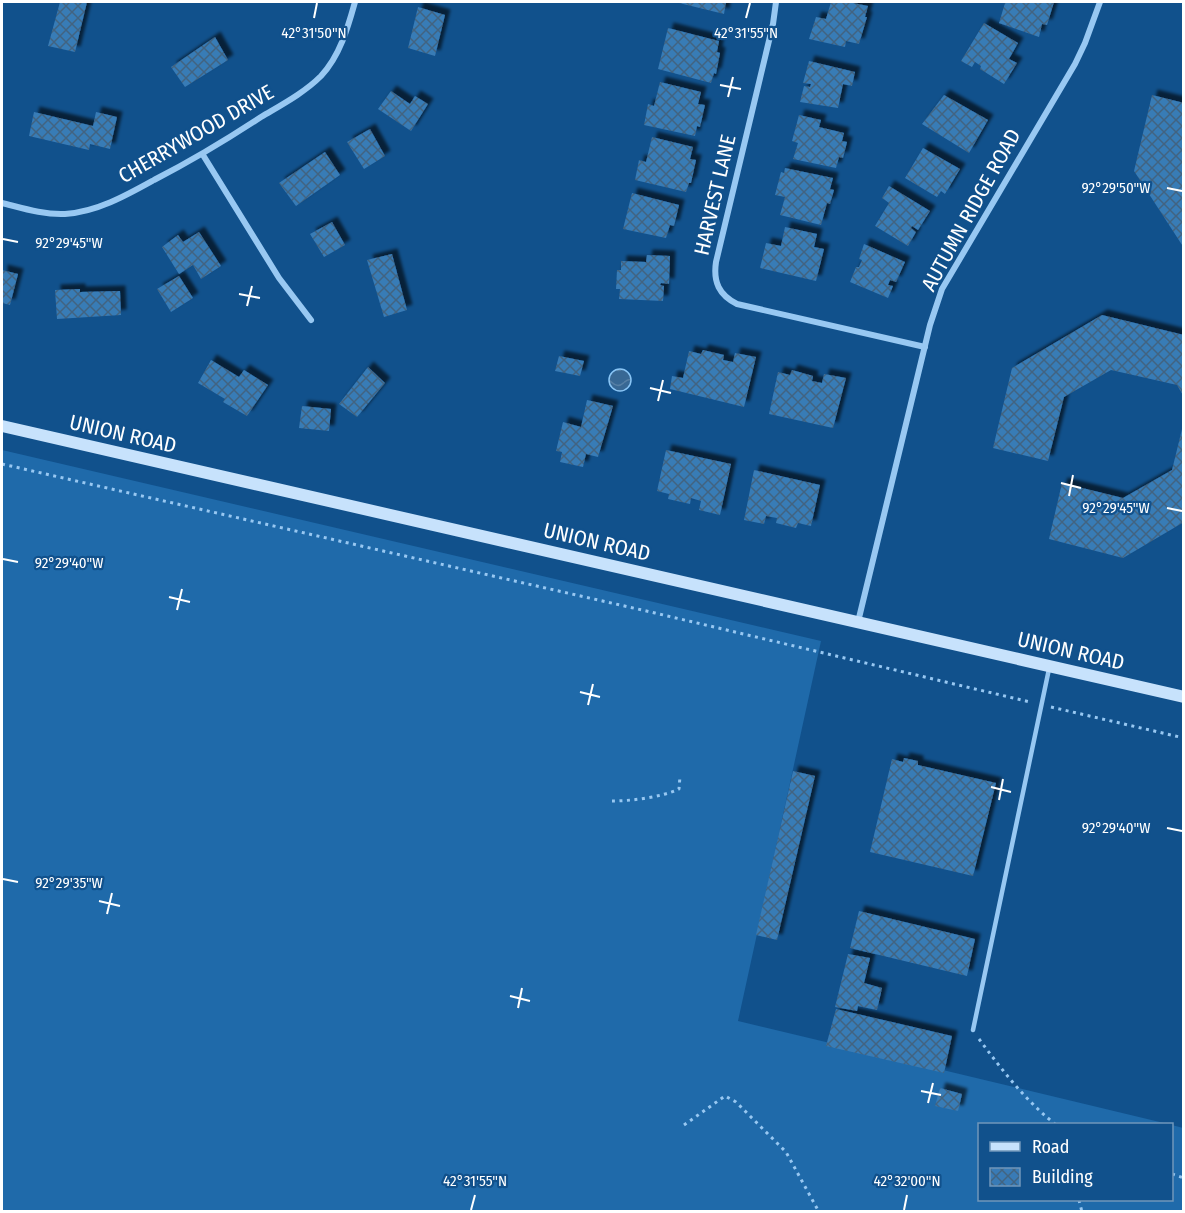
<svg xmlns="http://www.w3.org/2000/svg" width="1185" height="1213" font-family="'Fira Sans Condensed',sans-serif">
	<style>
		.grass { fill: #1f6aaa }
		.water { fill: url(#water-waves); stroke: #89c5f5; stroke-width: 1.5 }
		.building { fill: url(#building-cross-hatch); filter: url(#shadow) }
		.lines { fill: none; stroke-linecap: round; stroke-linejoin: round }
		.path { stroke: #98c8f2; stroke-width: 3; stroke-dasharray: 3 4.5; stroke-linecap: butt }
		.lane { stroke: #98c8f2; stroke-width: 4.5 }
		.street { stroke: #98c8f2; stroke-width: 6 }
		.secondary { stroke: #c7e2fc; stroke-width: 12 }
		.ticks { fill: none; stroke: #fff; stroke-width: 2 }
		.labels { text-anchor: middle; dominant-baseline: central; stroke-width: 4.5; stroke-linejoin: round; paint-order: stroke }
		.street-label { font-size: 21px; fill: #fff; stroke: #11518c }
		.ticks-label { font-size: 15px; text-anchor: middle; fill: #fff; stroke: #11518c; stroke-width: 4.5; stroke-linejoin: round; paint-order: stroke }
	</style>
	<defs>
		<pattern id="water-waves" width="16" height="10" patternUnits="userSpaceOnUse" patternTransform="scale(1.5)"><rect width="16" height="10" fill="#386894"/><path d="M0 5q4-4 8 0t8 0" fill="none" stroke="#567fa4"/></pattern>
		<pattern id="building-cross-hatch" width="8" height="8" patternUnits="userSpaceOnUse" patternTransform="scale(1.5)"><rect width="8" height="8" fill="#397bb6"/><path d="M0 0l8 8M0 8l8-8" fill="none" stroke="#426481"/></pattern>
		<filter id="shadow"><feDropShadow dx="5.5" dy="-5.5" stdDeviation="1.5" flood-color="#0009"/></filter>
	</defs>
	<rect width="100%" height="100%" fill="#11518c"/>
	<path class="grass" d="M 2,450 L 821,641 L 738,1021 L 1168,1124 L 980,1124 L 980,1200 L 1172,1200 L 1172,1125 L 1183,1128 L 1183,1211 L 2,1212 Z"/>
	<circle class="water" cx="620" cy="380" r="11"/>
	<g class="building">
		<path d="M 60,2 L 87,2 L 75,52 L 48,46 Z"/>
		<path d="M 675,2 L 726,2 L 724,14 Z"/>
		<path d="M 831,2 L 848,2 L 868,6 L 865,17 L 867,17 L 859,44 L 846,41 L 845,47 L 809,39 L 816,17 L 826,19 Z"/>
		<path d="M 1001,2 L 1054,2 L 1047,25 L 1042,24 L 1039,37 L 999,23 L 1005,3 Z"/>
		<path d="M 418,7 L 445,15 L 435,56 L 408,48 Z"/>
		<path d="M 984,23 L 1018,43 L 1009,59 L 1017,63 L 1004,84 L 980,69 L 981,66 L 975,62 L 972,67 L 961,61 Z"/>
		<path d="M 668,28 L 719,41 L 717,52 L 720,53 L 716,74 L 714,73 L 711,83 L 658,69 Z"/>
		<path d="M 215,37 L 228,60 L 185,87 L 171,67 Z"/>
		<path d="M 809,61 L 855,72 L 852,86 L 843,84 L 838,108 L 800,102 L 804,86 L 810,87 L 811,84 L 803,83 Z"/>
		<path d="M 660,82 L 701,92 L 698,104 L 705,105 L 700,127 L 697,126 L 695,136 L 644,125 L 648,104 L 654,106 Z"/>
		<path d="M 391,91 L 410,104 L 415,96 L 428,104 L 411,131 L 378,109 Z"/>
		<path d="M 944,95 L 988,120 L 969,153 L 922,124 Z"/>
		<path d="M 1152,95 L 1184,103 L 1184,248 L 1134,171 Z"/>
		<path d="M 34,112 L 93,126 L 96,112 L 117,117 L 110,149 L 90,144 L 89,150 L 29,136 Z"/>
		<path d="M 799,115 L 821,120 L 819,127 L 844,133 L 842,141 L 847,142 L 843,158 L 839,157 L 836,168 L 793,159 L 798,143 L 792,141 Z"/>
		<path d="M 370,129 L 385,156 L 364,169 L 347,142 Z"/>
		<path d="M 652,137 L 693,147 L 690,159 L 696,160 L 691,183 L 689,183 L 686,192 L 635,180 L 639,160 L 646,162 Z"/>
		<path d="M 923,148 L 960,169 L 945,194 L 941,191 L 937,197 L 905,178 Z"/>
		<path d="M 325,152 L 340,175 L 296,206 L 279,183 Z"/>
		<path d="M 785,168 L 833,178 L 830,189 L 834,190 L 830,204 L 827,203 L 821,225 L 780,215 L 785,197 L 775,195 L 781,172 L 784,173 Z"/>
		<path d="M 889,186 L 930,211 L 918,230 L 912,226 L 911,228 L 916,232 L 908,246 L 875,226 L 889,203 L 882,198 Z"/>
		<path d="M 632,193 L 679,205 L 674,226 L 670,225 L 666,238 L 623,229 Z"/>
		<path d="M 332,222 L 345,245 L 324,257 L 310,234 Z"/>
		<path d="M 785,227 L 817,234 L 814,247 L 824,249 L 816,281 L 760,268 L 766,243 L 781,246 Z"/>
		<path d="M 199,232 L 221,266 L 201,279 L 193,265 L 179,274 L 162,247 L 178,235 L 183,242 Z"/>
		<path d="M 864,244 L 905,262 L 896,282 L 890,280 L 888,285 L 893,286 L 888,298 L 850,282 L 856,267 L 859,267 L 862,260 L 859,259 Z"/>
		<path d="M 392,254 L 407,310 L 384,317 L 367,260 Z"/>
		<path d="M 647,255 L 670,256 L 669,284 L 661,283 L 660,285 L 664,286 L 663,301 L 619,299 L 620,289 L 616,289 L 617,270 L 621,270 L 621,261 L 646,262 Z"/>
		<path d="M 2,270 L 18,274 L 10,305 L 2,303 Z"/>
		<path d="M 179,276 L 193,298 L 171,312 L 157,289 Z"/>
		<path d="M 80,289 L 80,292 L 120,291 L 121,315 L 57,319 L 55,290 Z"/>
		<path d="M 1102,315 L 1184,335 L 1184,397 L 1177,385 L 1111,370 L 1064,397 L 1048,461 L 993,448 L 1012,368 Z"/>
		<path d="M 703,350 L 724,355 L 723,360 L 733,362 L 735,353 L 756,357 L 744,407 L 670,389 L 672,376 L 683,378 L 689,351 L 701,354 Z"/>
		<path d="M 559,356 L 584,361 L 580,376 L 555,371 Z"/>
		<path d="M 211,360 L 239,377 L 244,370 L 268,385 L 247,416 L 223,402 L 225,399 L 198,383 Z"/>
		<path d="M 368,367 L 385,383 L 357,417 L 339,404 Z"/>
		<path d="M 792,370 L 813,376 L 812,381 L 822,383 L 824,374 L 846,378 L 833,428 L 769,414 L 778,372 L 790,375 Z"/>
		<path d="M 587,400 L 613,406 L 598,457 L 586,454 L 583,467 L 560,462 L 562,452 L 556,451 L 563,422 L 581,427 Z"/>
		<path d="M 302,406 L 331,409 L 329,431 L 299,428 Z"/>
		<path d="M 1183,425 L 1184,522 L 1123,558 L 1049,539 L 1062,483 L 1123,498 L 1172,470 Z"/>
		<path d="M 666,450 L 731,464 L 720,515 L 699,510 L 701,501 L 691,498 L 690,504 L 668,499 L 669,494 L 657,491 Z"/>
		<path d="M 754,470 L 820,485 L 811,526 L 798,523 L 796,528 L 776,523 L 777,518 L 766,516 L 764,524 L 744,520 Z"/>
		<path d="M 904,758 L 918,761 L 918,765 L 996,783 L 973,876 L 870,852 L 892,759 L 903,762 Z"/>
		<path d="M 793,771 L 815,776 L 777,940 L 756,935 Z"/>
		<path d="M 859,911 L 975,939 L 967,976 L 850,948 Z"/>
		<path d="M 848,954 L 870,958 L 864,983 L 882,988 L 877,1010 L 858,1006 L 857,1011 L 835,1007 Z"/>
		<path d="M 836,1009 L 952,1036 L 944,1073 L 826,1046 Z"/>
		<path d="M 940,1088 L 962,1094 L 958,1111 L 935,1106 Z"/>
	</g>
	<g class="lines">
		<g class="path">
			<path d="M 2,464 L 655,613 L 1030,702"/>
			<path d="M 1051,707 L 1184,738"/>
			<path d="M 612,801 C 632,801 662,797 679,789 L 680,776"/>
			<path d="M 979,1039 C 1002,1070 1025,1100 1055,1124"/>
			<path d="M 684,1125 L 725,1096 L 736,1102 L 786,1152 L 819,1212"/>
			<path d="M 1172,1174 L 1184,1178"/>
			<path d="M 1079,1200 L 1082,1212"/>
		</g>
		<path class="lane" d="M 973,1030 L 1049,669"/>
		<g class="street">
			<path d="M 776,2 L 773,24 L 716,262 C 713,282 719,295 737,304 L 925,347"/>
			<path d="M 203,155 L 279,278 L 311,320"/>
			<path d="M 2,203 C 22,208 44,215 65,214 C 97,212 127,195 154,180 C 191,161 226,140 261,117 C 281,105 304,93 321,76 C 340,56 348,27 355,2"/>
			<path d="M 858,622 L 930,325 L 942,289 L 1075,64 L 1085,43 L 1100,2"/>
		</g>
		<path class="secondary" d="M 2,426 L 1184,697"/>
	</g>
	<path class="ticks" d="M 314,18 L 317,3M 746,18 L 750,3M 720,85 L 741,89M 728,97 L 733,77M 1167,188 L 1182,191M 3,239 L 18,242M 239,294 L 260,298M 247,306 L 252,286M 650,388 L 671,393M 658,401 L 663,380M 1061,483 L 1081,488M 1069,496 L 1073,475M 1167,508 L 1182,511M 3,559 L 18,562M 169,597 L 190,602M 177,610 L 182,589M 580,692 L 600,697M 588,705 L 593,684M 991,787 L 1011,792M 999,800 L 1003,779M 1167,828 L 1182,831M 3,879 L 18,882M 99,901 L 120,906M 107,914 L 112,893M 510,996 L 530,1001M 518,1008 L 522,988M 921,1091 L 941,1095M 928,1103 L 933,1083M 471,1210 L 475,1195M 904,1210 L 907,1195"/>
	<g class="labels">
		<g class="street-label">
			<text transform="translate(196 134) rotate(-30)">CHERRYWOOD DRIVE</text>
			<text transform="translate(715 195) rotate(-77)">HARVEST LANE</text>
			<text transform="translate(971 210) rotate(-61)">AUTUMN RIDGE ROAD</text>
			<text transform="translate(123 434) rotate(13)">UNION ROAD</text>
			<text transform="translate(597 542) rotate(13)">UNION ROAD</text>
			<text transform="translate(1071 651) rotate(13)">UNION ROAD</text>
		</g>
	</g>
	<g class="ticks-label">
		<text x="314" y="38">42°31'50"N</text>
		<text x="746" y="38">42°31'55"N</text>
		<text x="1116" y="193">92°29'50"W</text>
		<text x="69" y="248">92°29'45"W</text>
		<text x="1116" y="513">92°29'45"W</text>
		<text x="69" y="568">92°29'40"W</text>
		<text x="1116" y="833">92°29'40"W</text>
		<text x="69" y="888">92°29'35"W</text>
		<text x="475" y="1186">42°31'55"N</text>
		<text x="907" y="1186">42°32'00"N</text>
	</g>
	<rect width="1185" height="1213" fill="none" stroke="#ffffff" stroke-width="6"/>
	<rect x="978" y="1123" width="195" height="78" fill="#11518c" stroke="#7097ba" stroke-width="1.5"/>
	<rect x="990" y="1142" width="30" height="9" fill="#c7e2fc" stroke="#7097ba" stroke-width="1.5"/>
	<text x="1032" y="1153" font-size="18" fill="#ffffff">Road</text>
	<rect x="990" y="1168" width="30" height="18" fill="url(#building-cross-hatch)" stroke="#7097ba" stroke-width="1.5"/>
	<text x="1032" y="1183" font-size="18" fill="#ffffff">Building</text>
</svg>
